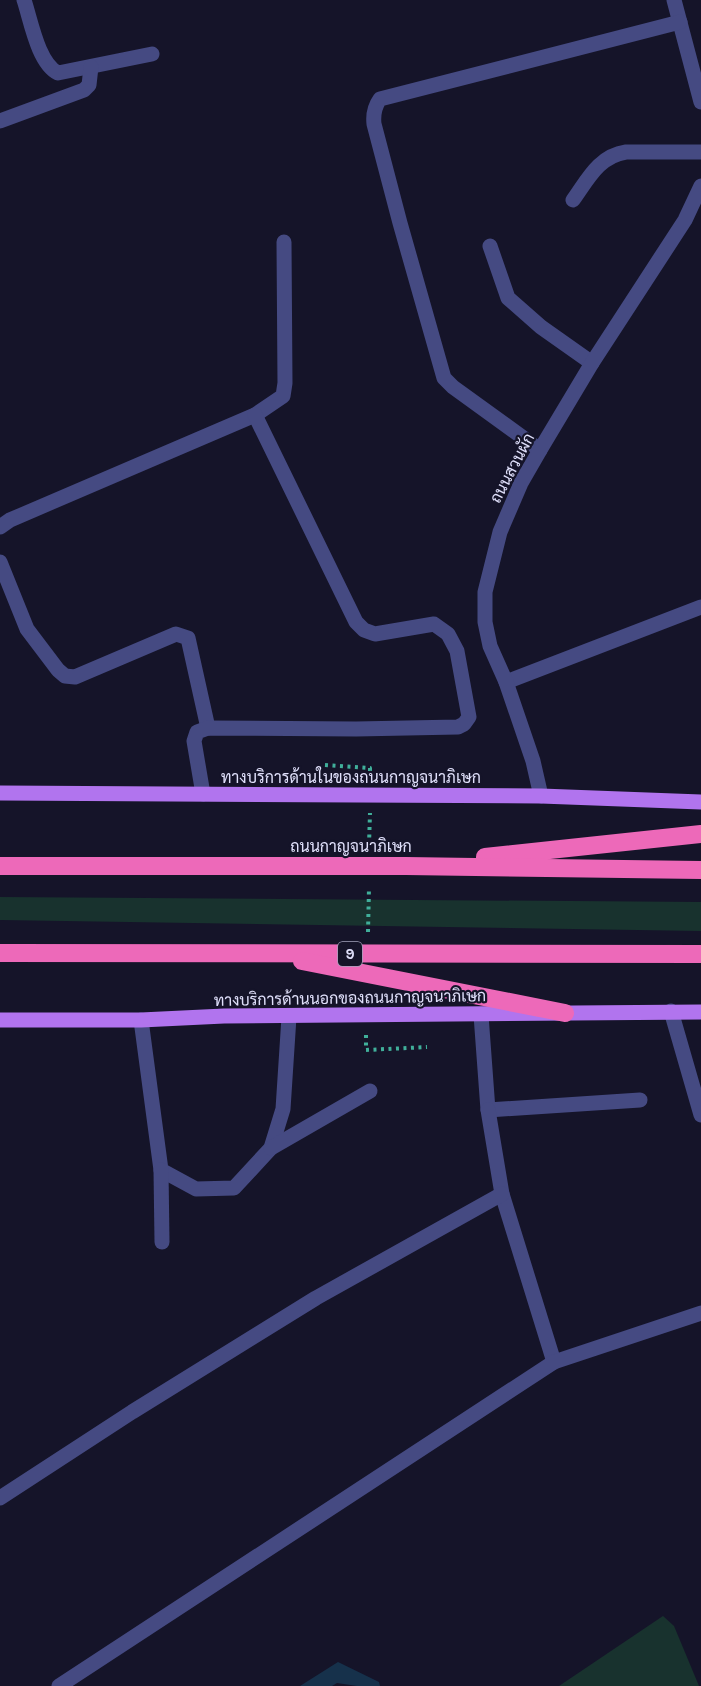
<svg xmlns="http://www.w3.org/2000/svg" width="701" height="1686" font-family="Karla,Sarabun,sans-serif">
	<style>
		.green { fill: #18322e }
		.water { fill: #16314b }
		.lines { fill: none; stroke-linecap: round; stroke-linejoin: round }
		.path { stroke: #40af9a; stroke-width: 4; stroke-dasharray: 3 4.5; stroke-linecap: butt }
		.minor { stroke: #454a82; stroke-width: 15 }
		.major { stroke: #b174ee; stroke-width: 15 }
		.highway { stroke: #ed69b9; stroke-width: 18 }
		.labels { text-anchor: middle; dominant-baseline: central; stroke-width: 4.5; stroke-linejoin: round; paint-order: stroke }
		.shield { fill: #151429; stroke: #a3a3bc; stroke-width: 1.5 }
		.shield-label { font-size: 15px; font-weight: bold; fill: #e0e0fb }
		.street-label { font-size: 16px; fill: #e0e0fb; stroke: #151429 }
	</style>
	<rect width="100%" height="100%" fill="#151429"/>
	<g class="green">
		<path d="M 0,897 L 701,902 L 701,931 L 0,920 Z"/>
		<path d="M 663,1616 L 674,1626 L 699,1686 L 559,1686 Z"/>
	</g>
	<path class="water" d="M 338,1662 L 379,1682 L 380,1686 L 357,1686 L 337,1683 L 332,1686 L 300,1686 Z"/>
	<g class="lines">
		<g class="path">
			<path d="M 325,765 L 370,768 L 370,776"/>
			<path d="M 369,845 L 370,813"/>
			<path d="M 368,932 L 369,888"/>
			<path d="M 366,1035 L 366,1050 L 427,1047"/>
		</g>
		<g class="minor">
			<path d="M 24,0 C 31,21 38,63 58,73 L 152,54"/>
			<path d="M 674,0 L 701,102"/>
			<path d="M 0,121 L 84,90 L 89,85 L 91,67"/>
			<path d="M 573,200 C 588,179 599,156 626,152 L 701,152"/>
			<path d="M 490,246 L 508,298 L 541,327 L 592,363"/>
			<path d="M 540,450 L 453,387 L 444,378 L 400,223 L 374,124 C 373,115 375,106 380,99 L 680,22"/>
			<path d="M 0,527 L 10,520 L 255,415 L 283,396 L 285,383 L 284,242"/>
			<path d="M 0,562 L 27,629 L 58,670 L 65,676 L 75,677 L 176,634 L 188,638 L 208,728"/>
			<path d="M 506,682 L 701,607"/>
			<path d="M 203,794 L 194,741 L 197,732 L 208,728 L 356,729 L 458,727 L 464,724 L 469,717 L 457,651 L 448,634 L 434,624 L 375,634 L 364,630 L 356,622 L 255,415"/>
			<path d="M 541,796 L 533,761 L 506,682 L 490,646 L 485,622 L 485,592 L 500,532 L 521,483 L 540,450 L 592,363 L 685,220 L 701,186"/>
			<path d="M 671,1011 L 701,1115"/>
			<path d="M 481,1015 L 488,1110 L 640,1100"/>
			<path d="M 141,1020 L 161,1170 L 196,1189 L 234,1188 L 271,1148 L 283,1109 L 289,1017"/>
			<path d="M 488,1110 L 502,1194 L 554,1362"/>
			<path d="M 271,1148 L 370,1091"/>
			<path d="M 161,1170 L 162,1242"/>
			<path d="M 0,1498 L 132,1412 L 316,1298 L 502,1194"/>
			<path d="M 59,1686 L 554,1362 L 701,1313"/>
		</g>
		<g class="major">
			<path d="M 0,793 L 541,796 L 701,802"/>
			<path d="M 0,1020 L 141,1020 L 224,1016 L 701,1012"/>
		</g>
		<g class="highway">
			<path d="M 485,857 L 701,834"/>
			<path d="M 0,866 L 406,866 L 701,870"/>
			<path d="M 0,953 L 701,954"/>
			<path d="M 302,961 L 565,1013"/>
		</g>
	</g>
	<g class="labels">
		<rect class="shield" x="338" y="942" width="24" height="24" rx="4.5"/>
		<g class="shield-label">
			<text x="350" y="954">9</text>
		</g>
		<g class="street-label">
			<text transform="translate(512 468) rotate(-62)">ถนนสวนผัก</text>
			<text x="351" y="777">ทางบริการด้านในของถนนกาญจนาภิเษก</text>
			<text x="351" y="846">ถนนกาญจนาภิเษก</text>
			<text transform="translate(350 998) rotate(-1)">ทางบริการด้านนอกของถนนกาญจนาภิเษก</text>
		</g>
	</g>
</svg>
